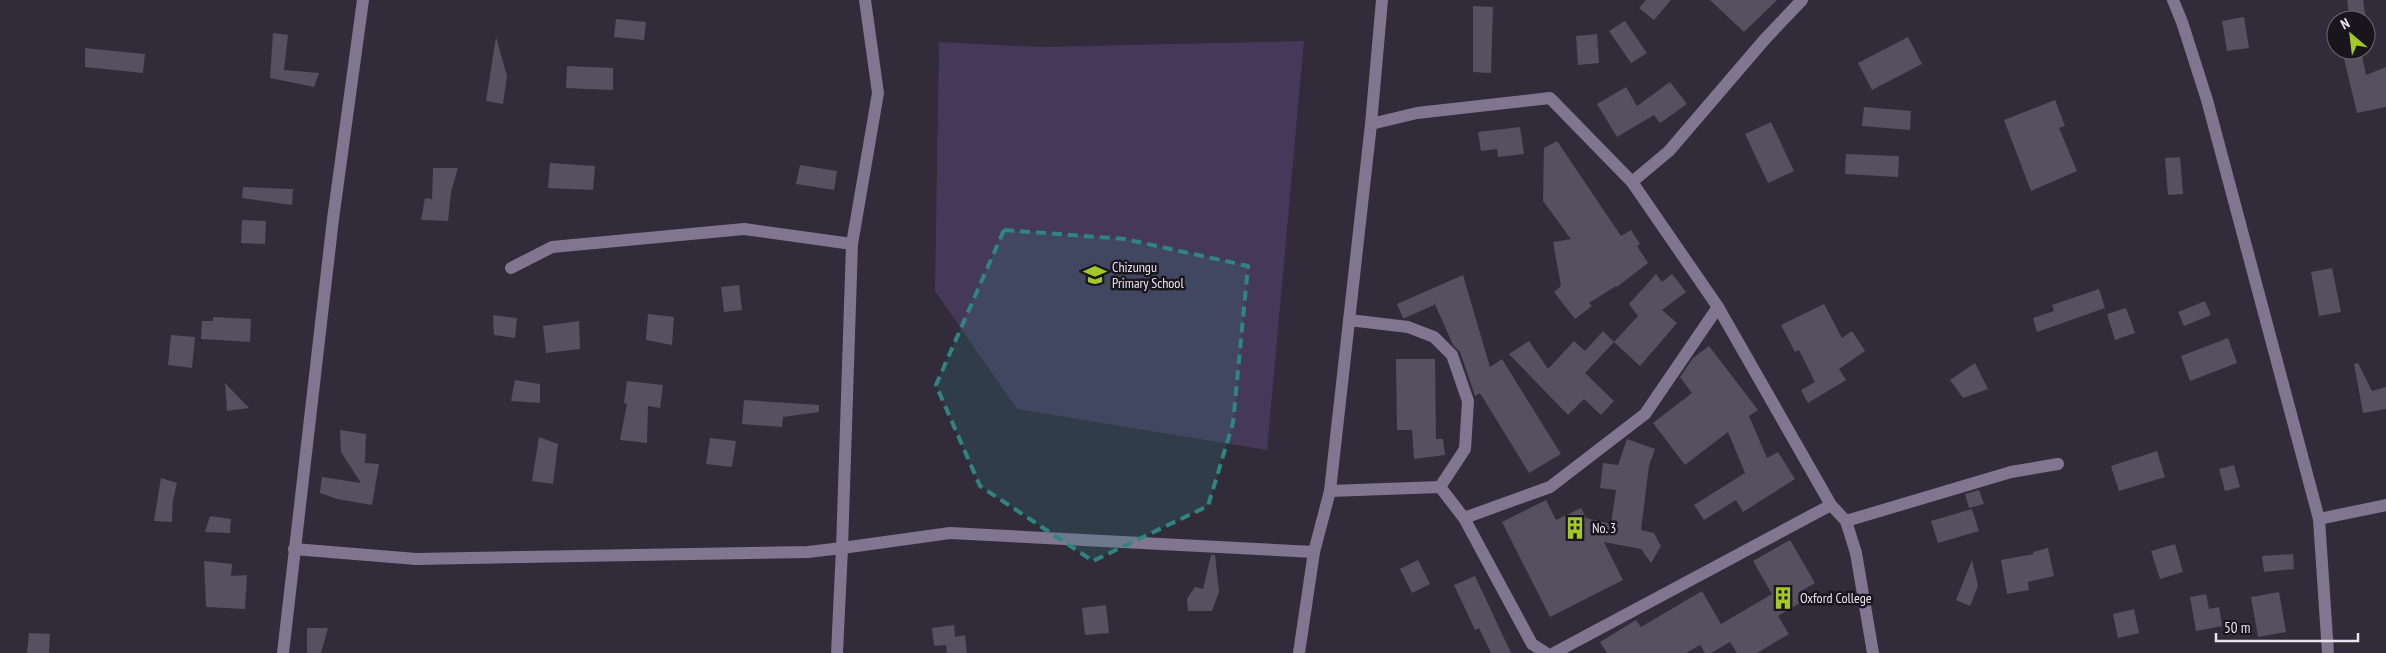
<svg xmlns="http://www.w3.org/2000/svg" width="2386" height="653" font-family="'PT Sans Narrow',sans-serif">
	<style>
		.green { fill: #463859 }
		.building { fill: #565061 }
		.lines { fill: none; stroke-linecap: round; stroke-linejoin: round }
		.minor { stroke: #807690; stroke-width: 12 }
		.marked { fill: #2f8681; fill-opacity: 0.2; stroke: #2f8681; stroke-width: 4; stroke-dasharray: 10 6; stroke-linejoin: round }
		.labels { text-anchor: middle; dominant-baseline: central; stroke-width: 5; stroke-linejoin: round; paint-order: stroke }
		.poi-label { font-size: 14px; fill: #e7e4ee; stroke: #18151c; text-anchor: start }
	</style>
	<rect width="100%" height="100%" fill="#312b3a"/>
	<path class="green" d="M 1304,41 L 1267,450 L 1017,409 L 935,291 L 939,42 L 1040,47 Z"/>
	<g class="building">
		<path d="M 1646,0 L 1671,0 L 1654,20 L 1639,8 Z"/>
		<path d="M 1710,0 L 1777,0 L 1744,32 Z"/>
		<path d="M 2347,0 L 2363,0 L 2366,20 L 2350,20 Z"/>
		<path d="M 1473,6 L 1493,7 L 1491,73 L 1473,72 Z"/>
		<path d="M 2244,17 L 2249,48 L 2227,51 L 2222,21 Z"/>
		<path d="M 616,19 L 646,22 L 644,40 L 614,37 Z"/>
		<path d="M 1625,21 L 1647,53 L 1631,63 L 1609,31 Z"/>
		<path d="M 273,33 L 288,35 L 284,70 L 319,73 L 314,87 L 270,78 Z"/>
		<path d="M 1597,34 L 1599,63 L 1578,65 L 1576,36 Z"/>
		<path d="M 496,37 L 507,76 L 503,104 L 486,101 Z"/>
		<path d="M 1908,37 L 1922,64 L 1872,90 L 1858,63 Z"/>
		<path d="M 85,48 L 145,54 L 143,73 L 85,67 Z"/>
		<path d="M 2342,50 L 2361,50 L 2366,75 L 2386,67 L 2386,107 L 2357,113 Z"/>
		<path d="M 567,66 L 613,68 L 613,90 L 566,88 Z"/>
		<path d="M 1670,82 L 1687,104 L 1660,123 L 1654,115 L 1617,137 L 1597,104 L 1626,87 L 1637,106 Z"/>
		<path d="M 2055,100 L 2065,126 L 2059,128 L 2077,171 L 2031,191 L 2004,120 Z"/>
		<path d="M 1864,107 L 1911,111 L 1910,130 L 1862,126 Z"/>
		<path d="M 1771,122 L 1794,171 L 1768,183 L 1745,134 Z"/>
		<path d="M 1520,127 L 1524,154 L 1498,157 L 1497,149 L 1481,151 L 1478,132 Z"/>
		<path d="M 1557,141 L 1621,236 L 1631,230 L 1640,244 L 1637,246 L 1648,263 L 1617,287 L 1616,286 L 1589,303 L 1592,306 L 1575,319 L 1554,292 L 1561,286 L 1553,242 L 1571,239 L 1543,201 L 1544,148 Z"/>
		<path d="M 1846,154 L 1899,156 L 1898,177 L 1845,174 Z"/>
		<path d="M 2180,157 L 2183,194 L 2168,195 L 2165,158 Z"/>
		<path d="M 550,163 L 595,166 L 593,190 L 548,188 Z"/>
		<path d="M 800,165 L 837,171 L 834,190 L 796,184 Z"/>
		<path d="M 433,168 L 458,168 L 451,192 L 448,221 L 421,220 L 425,198 L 432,199 Z"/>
		<path d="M 243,187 L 293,189 L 292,205 L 242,198 Z"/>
		<path d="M 242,220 L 266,221 L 265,244 L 241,243 Z"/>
		<path d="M 2332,268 L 2341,312 L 2319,316 L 2311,272 Z"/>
		<path d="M 1656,274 L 1662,282 L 1672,274 L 1686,292 L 1662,310 L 1677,323 L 1640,366 L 1614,342 L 1638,316 L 1629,304 Z"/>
		<path d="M 1463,275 L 1490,367 L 1502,359 L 1561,454 L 1529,473 L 1480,393 L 1475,396 L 1460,352 L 1453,345 L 1434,302 L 1434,305 L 1405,318 L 1403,318 L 1397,304 Z"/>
		<path d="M 739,285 L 742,310 L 724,312 L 721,287 Z"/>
		<path d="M 2099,289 L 2105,308 L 2037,332 L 2033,318 L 2054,311 L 2052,305 Z"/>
		<path d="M 2205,301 L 2211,315 L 2184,326 L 2178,312 Z"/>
		<path d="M 1824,304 L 1842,338 L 1852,331 L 1865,351 L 1839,369 L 1846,380 L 1808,403 L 1801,390 L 1815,382 L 1799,350 L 1795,352 L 1781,325 Z"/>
		<path d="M 2126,308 L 2135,333 L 2115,340 L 2107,314 Z"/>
		<path d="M 648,314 L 674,317 L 672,345 L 646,340 Z"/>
		<path d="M 493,315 L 517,318 L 515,338 L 494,335 Z"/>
		<path d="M 213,317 L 251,319 L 250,342 L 201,339 L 202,321 L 213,321 Z"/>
		<path d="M 579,321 L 580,349 L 546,353 L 543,326 Z"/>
		<path d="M 1603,331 L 1614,342 L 1585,373 L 1614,401 L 1601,415 L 1584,399 L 1568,415 L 1509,354 L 1529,341 L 1548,369 L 1574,341 L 1585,351 Z"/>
		<path d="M 171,335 L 195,337 L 192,368 L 168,365 Z"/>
		<path d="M 2228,338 L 2237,363 L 2190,381 L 2181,356 Z"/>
		<path d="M 1709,346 L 1758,410 L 1749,416 L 1767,458 L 1778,452 L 1795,479 L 1743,512 L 1736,500 L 1704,520 L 1694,505 L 1745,473 L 1728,432 L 1685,465 L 1653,423 L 1692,393 L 1680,377 L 1693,358 Z"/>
		<path d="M 1396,359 L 1435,359 L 1436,439 L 1443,439 L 1445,455 L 1414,459 L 1412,430 L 1397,430 Z"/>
		<path d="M 1975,363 L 1988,389 L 1963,398 L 1950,380 Z"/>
		<path d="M 2358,363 L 2372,391 L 2386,387 L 2386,409 L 2363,413 L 2354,364 Z"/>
		<path d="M 515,380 L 540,384 L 540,403 L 511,401 Z"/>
		<path d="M 627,381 L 663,385 L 660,408 L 648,406 L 647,443 L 620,440 L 627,404 L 624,403 Z"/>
		<path d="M 225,383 L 249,408 L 227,411 Z"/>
		<path d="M 744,400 L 819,405 L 819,412 L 783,417 L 782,427 L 742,424 Z"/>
		<path d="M 340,430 L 366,434 L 365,463 L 379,464 L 372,505 L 337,499 L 320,493 L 322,477 L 361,483 L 341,452 Z"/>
		<path d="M 539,437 L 558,444 L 553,484 L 532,481 Z"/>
		<path d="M 710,438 L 736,441 L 732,467 L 706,464 Z"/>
		<path d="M 1627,439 L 1655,449 L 1649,466 L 1641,530 L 1654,533 L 1661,546 L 1651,563 L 1641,549 L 1604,542 L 1623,580 L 1550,617 L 1502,522 L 1546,500 L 1556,520 L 1581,508 L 1586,518 L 1611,524 L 1616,490 L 1600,488 L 1603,463 L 1618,465 Z"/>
		<path d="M 2157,451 L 2165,477 L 2119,491 L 2111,466 Z"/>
		<path d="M 2234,465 L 2240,487 L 2225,491 L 2219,469 Z"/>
		<path d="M 161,478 L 177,483 L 173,500 L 172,522 L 154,521 Z"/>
		<path d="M 1979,490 L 1984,504 L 1969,508 L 1965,494 Z"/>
		<path d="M 1972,509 L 1979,531 L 1938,543 L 1931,521 Z"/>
		<path d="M 210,516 L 231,519 L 230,533 L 205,532 Z"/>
		<path d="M 1790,540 L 1815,583 L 1798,593 L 1803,601 L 1778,616 L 1789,634 L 1757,653 L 1737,653 L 1730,642 L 1711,653 L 1705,653 L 1700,645 L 1686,653 L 1607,653 L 1600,642 L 1636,620 L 1641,627 L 1702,591 L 1721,624 L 1772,594 L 1753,561 Z"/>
		<path d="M 2175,544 L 2183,572 L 2160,579 L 2151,551 Z"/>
		<path d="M 2048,548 L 2054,576 L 2028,582 L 2029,590 L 2007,594 L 2001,560 L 2034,554 L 2033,552 Z"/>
		<path d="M 2293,554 L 2294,569 L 2264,572 L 2262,556 Z"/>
		<path d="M 1211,555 L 1215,555 L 1219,592 L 1212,611 L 1188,611 L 1187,599 L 1195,587 L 1203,589 Z"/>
		<path d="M 1418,560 L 1430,584 L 1412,593 L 1400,569 Z"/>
		<path d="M 1972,560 L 1978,586 L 1970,606 L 1956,600 Z"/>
		<path d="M 204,561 L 232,564 L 231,576 L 247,575 L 245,609 L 206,607 Z"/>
		<path d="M 1475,576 L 1511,653 L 1491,653 L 1479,628 L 1475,630 L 1454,585 Z"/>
		<path d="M 2279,592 L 2286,632 L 2258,637 L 2251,597 Z"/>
		<path d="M 2206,594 L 2209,609 L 2219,607 L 2222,626 L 2196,631 L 2190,597 Z"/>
		<path d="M 1106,605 L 1109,633 L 1085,635 L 1082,608 Z"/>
		<path d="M 2134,609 L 2139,633 L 2118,638 L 2113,614 Z"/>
		<path d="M 954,625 L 955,637 L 965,635 L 967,653 L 947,653 L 946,645 L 934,646 L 932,628 Z"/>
		<path d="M 307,628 L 328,628 L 321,653 L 307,653 Z"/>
		<path d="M 29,633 L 50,634 L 49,653 L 27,653 Z"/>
	</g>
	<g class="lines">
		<g class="minor">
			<path d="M 865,0 L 878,93 L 852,244 L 842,548 L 950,533 L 1314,552"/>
			<path d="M 2173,0 L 2182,22 L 2207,100 L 2319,519 L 2328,653"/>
			<path d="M 1371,124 L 1417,113 L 1550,98 L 1632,182 L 1718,307 L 1831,505 L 1846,521 L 1856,553 L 1873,653"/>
			<path d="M 1632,182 L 1669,151 L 1765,39 L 1802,0"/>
			<path d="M 511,268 L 552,247 L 744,229 L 852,244"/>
			<path d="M 1349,320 L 1408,327 L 1434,337 L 1452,355 L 1468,401 L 1465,449 L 1440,487"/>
			<path d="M 1330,491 L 1440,487 L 1464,518 L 1532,644 L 1546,653"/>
			<path d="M 1464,518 L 1550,487 L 1645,414 L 1718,307"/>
			<path d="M 2319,519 L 2386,505"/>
			<path d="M 1846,521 L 2011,472 L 2058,464"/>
			<path d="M 294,549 L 416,559 L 808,552 L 842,548 L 837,653"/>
			<path d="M 283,653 L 333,219 L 363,0"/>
			<path d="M 1299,653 L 1314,552 L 1330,491 L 1371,124 L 1382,0"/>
			<path d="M 1554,653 L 1831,505"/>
		</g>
	</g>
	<path class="marked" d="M 1004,230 L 1125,239 L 1248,266 L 1233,423 L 1208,506 L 1093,561 L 980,486 L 936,385 Z"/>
	<defs>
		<symbol id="school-bare" viewBox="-9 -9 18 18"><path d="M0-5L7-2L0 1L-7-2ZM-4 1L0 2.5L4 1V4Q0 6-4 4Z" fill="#a3c926" stroke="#18151c" stroke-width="2.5" paint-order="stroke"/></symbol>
		<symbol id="building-bare" viewBox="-9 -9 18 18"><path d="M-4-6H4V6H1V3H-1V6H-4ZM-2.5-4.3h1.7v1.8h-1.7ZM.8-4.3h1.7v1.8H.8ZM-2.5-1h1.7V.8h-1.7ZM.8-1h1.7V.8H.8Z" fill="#a3c926" stroke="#18151c" stroke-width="2.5" paint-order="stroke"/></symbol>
	</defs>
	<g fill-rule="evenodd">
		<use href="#school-bare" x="1079" y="259" width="32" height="32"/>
		<use href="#building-bare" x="1559" y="512" width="32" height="32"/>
		<use href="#building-bare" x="1767" y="582" width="32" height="32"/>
	</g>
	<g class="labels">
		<g class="poi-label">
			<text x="1112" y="267">Chizungu<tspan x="1112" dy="16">Primary School</tspan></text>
			<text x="1592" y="528">No. 3</text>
			<text x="1800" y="598">Oxford College</text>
		</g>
	</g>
	<g transform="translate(2351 35) rotate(332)"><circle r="24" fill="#18151c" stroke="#6b6870"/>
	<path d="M0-4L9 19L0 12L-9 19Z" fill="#a3c926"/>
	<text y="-8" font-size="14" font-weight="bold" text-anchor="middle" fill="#e7e4ee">N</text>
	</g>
	<path d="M2216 633v8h142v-8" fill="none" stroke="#e7e4ee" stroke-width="2.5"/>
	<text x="2224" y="633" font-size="15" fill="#e7e4ee" stroke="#18151c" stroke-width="4" paint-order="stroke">50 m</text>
</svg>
